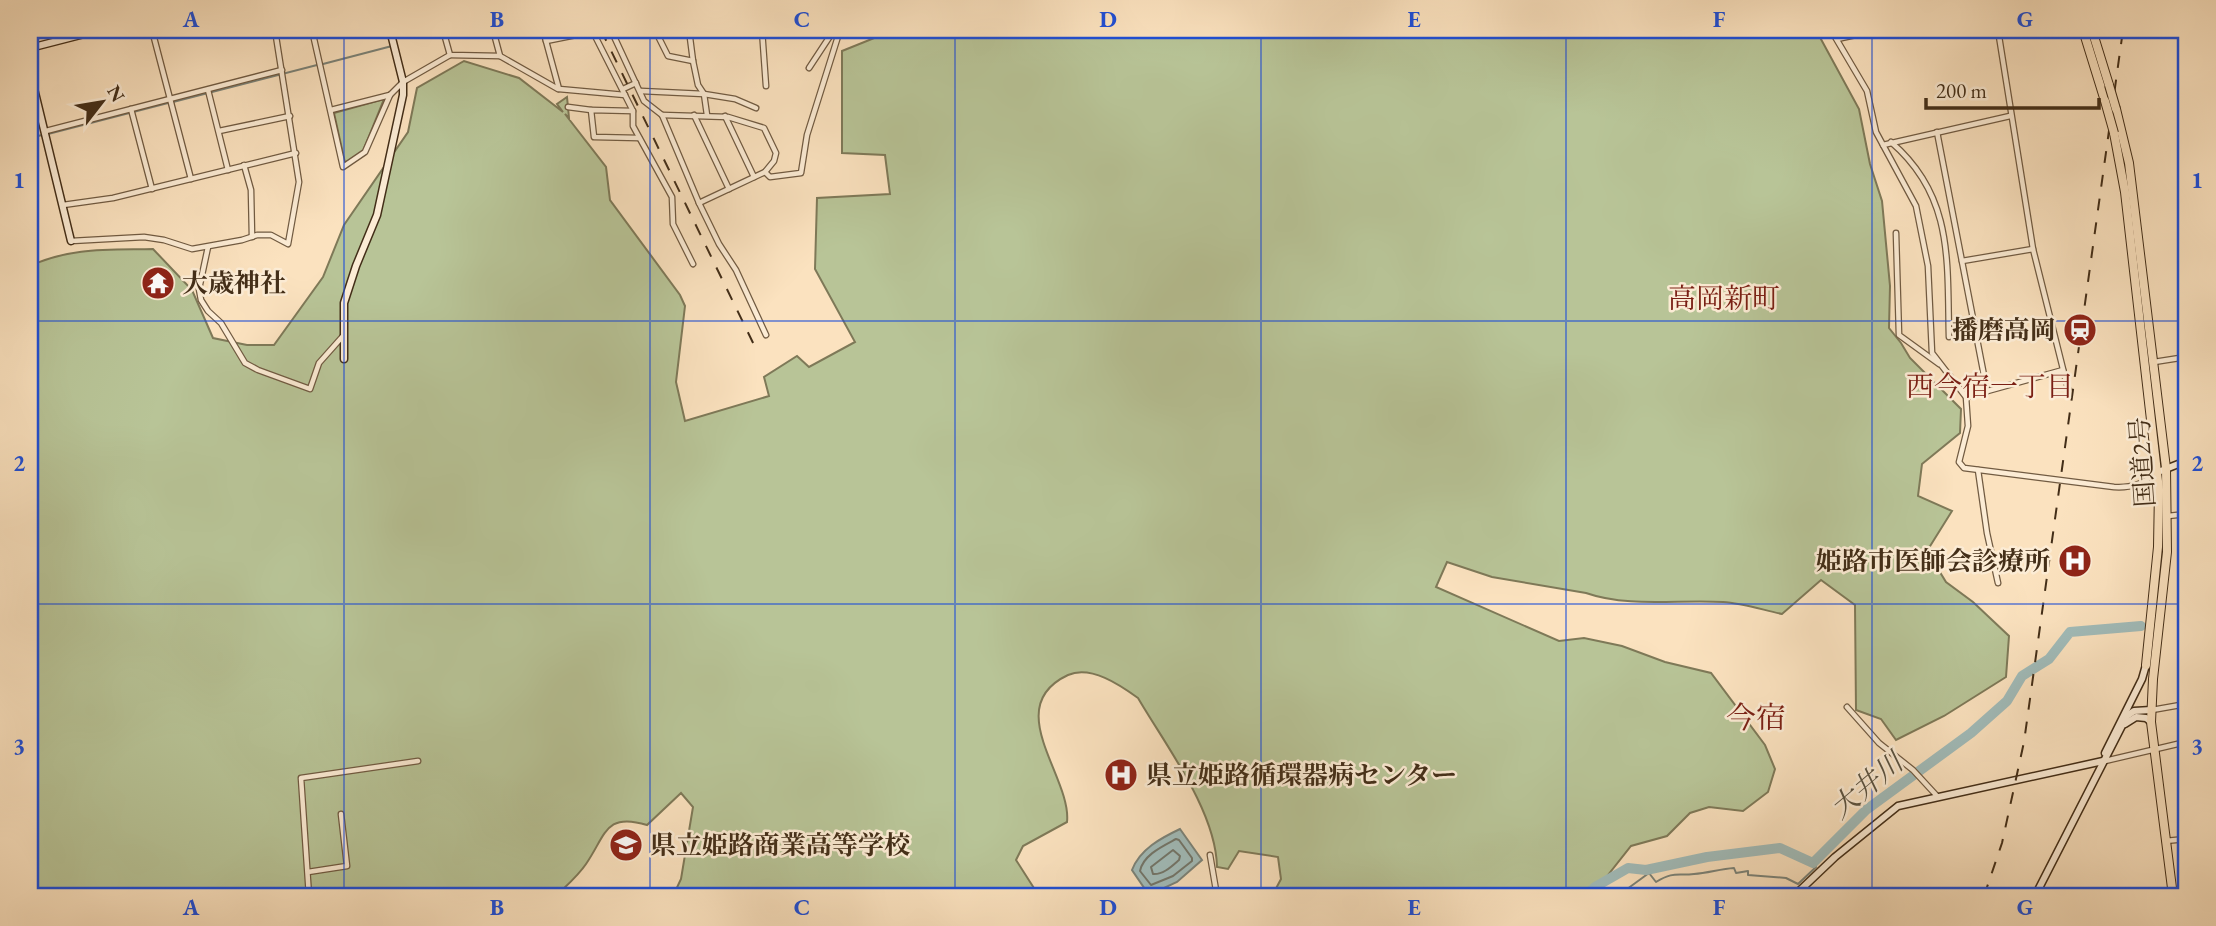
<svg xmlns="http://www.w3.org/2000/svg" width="2216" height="926" font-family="'EB Garamond','Noto Serif JP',serif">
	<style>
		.green { fill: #b8c497; stroke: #7e7958; stroke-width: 2 }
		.water { fill: #a1bcba; stroke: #7b8379; stroke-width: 2 }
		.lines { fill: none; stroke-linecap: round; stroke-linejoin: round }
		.shore { stroke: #727569; stroke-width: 2 }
		.stream { stroke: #7b8379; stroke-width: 2 }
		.river { stroke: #a1bcba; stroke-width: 10 }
		.street-casing { stroke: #715b42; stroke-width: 7 }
		.secondary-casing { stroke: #432e18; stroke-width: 9 }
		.highway-casing { stroke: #432e18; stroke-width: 10 }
		.street { stroke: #fcecd5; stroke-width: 4.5 }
		.secondary { stroke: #fcecd5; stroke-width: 6 }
		.highway { stroke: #fbe2bf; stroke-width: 8 }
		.rail { stroke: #432e18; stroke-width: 2; stroke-dasharray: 12 12; stroke-linecap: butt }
		.highway-bridge-casing { stroke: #432e18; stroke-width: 10; stroke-linecap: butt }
		.highway-bridge { stroke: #fbe2bf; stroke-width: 8 }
		.grid { fill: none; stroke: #1d4ed8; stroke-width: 2; stroke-opacity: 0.55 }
		.labels { text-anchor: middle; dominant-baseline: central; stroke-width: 5; stroke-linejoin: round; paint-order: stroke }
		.poi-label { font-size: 26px; font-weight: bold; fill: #432e18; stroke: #fcecd5; text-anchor: start }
		.street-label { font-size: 26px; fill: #432e18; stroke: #fcecd5 }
		.neighbourhood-label { font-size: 28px; fill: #7a1f14; stroke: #fcecd5 }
		.water-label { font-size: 28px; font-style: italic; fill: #5a5240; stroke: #fcecd5 }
		.quarter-label { font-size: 30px; fill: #7a1f14; stroke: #fcecd5 }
		.neatline { fill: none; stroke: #1d4ed8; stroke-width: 2.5 }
		.grid-label { font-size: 23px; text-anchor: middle; font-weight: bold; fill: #1d4ed8 }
	</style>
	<rect width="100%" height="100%" fill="#fbe2bf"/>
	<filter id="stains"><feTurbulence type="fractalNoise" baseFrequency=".00286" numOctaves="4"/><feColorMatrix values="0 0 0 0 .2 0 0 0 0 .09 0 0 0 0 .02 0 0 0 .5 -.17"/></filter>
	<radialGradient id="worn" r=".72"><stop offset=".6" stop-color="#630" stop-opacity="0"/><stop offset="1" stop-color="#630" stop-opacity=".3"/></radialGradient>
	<g class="green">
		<path d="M 894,30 L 1816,30 L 1859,109 L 1870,164 L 1882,201 L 1890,286 L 1889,328 L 1901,343 L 1910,358 L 1961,409 L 1960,433 L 1922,464 L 1918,496 L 1952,511 L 1927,551 L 1946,582 L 1973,602 L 2009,636 L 2006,677 L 1944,716 L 1896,740 L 1881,719 L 1856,710 L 1855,605 L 1821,580 L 1782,614 C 1763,610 1742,603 1723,602 C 1679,599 1629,608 1586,593 L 1492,577 L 1447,562 L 1436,587 L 1559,641 L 1584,638 L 1622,646 L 1665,662 L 1711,673 L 1765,745 L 1775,769 L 1768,792 L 1743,811 L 1709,807 L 1690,813 L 1667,836 L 1631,846 L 1604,880 L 1575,896 L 1498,896 L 1447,892 L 1432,896 L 1272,896 L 1281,879 L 1278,857 L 1239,851 L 1228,869 L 1217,867 C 1216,811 1166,746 1138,698 C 1120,685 1091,665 1068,675 C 1000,707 1072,777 1067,822 L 1023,846 L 1016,860 L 1039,896 L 673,896 L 681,879 L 693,807 L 681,793 L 647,825 C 605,812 606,835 586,864 C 578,876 566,886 556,896 L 30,896 L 30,266 C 71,247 109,250 153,249 L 192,290 L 213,338 L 247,345 L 274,345 L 323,277 L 344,225 L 408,132 L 417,88 L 464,61 L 519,78 L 563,112 L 557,104 L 567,97 L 569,118 L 565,114 L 606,167 L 610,200 L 680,295 L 685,306 L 676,382 L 685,421 L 769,396 L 764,377 L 797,356 L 809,367 L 855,342 L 815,269 L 817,198 L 890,194 L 885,155 L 842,153 L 842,51 Z"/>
		<path d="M 384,99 L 363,151 L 345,163 L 334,113 Z"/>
	</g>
	<path class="water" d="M 1180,829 L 1202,860 L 1177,882 L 1149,895 L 1132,870 C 1140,849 1161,838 1180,829 Z"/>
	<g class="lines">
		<g class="shore">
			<path d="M 1176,839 L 1179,840 L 1192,858 L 1192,861 L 1173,876 L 1151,885 L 1140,871 C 1143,855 1163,846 1176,839 Z"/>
			<path d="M 1173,850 L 1180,856 L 1179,860 C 1172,866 1163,875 1153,874 L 1151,867 Z"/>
		</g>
		<g class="stream">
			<path d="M 323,64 L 392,46"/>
			<path d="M 173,102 L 317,65"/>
			<path d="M 48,134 L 168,103"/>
			<path d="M 30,138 L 42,135"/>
			<path d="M 1591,896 L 1623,892 L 1649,873 L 1656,882 C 1674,871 1677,876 1694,874 C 1708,873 1720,869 1734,868 L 1736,873 L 1748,871 L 1748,875 L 1786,878 L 1798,884 L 1816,867"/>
		</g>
		<path class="river" d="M 1591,896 L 1591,891 L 1595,887 L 1628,868 L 1646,870 L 1707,857 L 1780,848 L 1813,863 L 1866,810 L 1971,733 L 2007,701 L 2022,676 L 2049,659 L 2070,632 L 2141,626"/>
		<defs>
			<g id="street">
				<path d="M 152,30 L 191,179"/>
				<path d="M 312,30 L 343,167 L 365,152 L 390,95"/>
				<path d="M 443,30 L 450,55 L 500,56"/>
				<path d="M 493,30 L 500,56 L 558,89"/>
				<path d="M 543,30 L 546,41 L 601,30"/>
				<path d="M 592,30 L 633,111 L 633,126 L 672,197 L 673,224 L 693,264"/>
				<path d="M 611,30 L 644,101 L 662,115 L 699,203 L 719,244 L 736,270 L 766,335"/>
				<path d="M 655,30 L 668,56 L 693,61"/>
				<path d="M 689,30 L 693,61 L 698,85 L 704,94 L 707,115"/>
				<path d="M 762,30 L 766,86"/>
				<path d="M 1831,30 L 1867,91 L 1876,132 L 1916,206 L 1928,266 L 1932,353 L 1966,397 L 1968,426 L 1959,462 L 1964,468 L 2114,487 C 2133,488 2142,484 2157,473"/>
				<path d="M 1998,30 L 2033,249 L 2068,389"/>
				<path d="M 276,35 L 294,30"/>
				<path d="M 1837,39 L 1879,30"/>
				<path d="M 546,41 L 559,89 L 625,95"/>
				<path d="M 809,68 L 834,30"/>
				<path d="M 623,89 L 636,83"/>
				<path d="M 208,90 L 228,170"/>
				<path d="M 641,91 L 704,94 L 735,99 L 756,108"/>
				<path d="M 568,107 L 591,110"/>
				<path d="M 131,109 L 152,189"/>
				<path d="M 331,110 L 390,95 L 403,82 L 450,55"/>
				<path d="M 633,111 L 591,110 L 594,137 L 639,138"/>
				<path d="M 662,115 L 728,117 L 764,128 L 776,153 L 774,161 L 765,172 L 699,203"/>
				<path d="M 694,115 L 729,189"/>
				<path d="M 725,116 L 754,177"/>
				<path d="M 46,131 L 282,70"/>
				<path d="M 219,131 L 290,116"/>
				<path d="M 1937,132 L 1987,391"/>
				<path d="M 1891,142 C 1954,196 1947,262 1949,337"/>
				<path d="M 1883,145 L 2010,116"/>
				<path d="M 244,165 L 251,190 L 252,237"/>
				<path d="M 765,172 L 770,177 L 801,173 L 807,135 L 840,30"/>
				<path d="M 63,205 L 113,198 L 296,153"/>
				<path d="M 1896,233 L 1899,335 L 1939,364"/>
				<path d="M 71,241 L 144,237 L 164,240 L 192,249 L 242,240 L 257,235 L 271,235 L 288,244 L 299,182 L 275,30"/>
				<path d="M 208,247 L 199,289 L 201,300 L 208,311 L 221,323 L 245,363 L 258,370 L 310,389 L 319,363 L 343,336"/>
				<path d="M 1962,261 L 2033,249"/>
				<path d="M 2154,362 L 2186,357"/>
				<path d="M 1966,397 L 2063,370"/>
				<path d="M 1978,470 L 1987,533 L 1998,583"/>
				<path d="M 2168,516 L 2186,514"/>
				<path d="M 2182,516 L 2186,542"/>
				<path d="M 1847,707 L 1879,743 L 1913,770 L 1937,796"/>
				<path d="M 2152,710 L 2186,704"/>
				<path d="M 2105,761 L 2186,742"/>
				<path d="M 2165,841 L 2186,839"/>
				<path d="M 1210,855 L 1217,896"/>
				<path d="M 308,872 L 347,866 L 341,814"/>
				<path d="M 309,896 L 301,778 L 418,761"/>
			</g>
			<g id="secondary">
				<path d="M 30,48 L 100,30"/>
				<path d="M 30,72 L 71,241"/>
				<path d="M 344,359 L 344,303 L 356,266 L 377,215 L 403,95 L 403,82 L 390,30"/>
				<path d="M 2158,472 L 2186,461"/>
				<path d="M 2125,724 L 2136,717 L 2146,718 L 2151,722"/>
				<path d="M 2105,753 L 2142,679 L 2146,665"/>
				<path d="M 1794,896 L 1835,857 L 1898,806 L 2103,761"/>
				<path d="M 2035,896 L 2127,716 L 2134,711 L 2151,710"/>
			</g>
			<g id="highway">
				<path d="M 2083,30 L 2105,101"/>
				<path d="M 2092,30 L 2109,85"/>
				<path d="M 2116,109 L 2129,163 L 2166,468 L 2167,552 L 2153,679 L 2151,722 L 2173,896"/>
				<path d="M 2114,133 L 2125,192 L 2159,490 L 2158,547 L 2146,665"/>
			</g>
		</defs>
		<use href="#street" class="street-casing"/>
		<use href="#secondary" class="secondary-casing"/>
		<use href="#highway" class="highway-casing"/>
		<use href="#street" class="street"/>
		<use href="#secondary" class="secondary"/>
		<use href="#highway" class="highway"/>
		<g class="rail">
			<path d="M 601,30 L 757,351"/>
			<path d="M 1984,896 L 2002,843 L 2024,742 L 2123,30"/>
		</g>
		<defs>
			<g id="highway-bridge">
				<path d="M 2109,85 L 2116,109"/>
				<path d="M 2105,101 L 2114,133"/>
			</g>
		</defs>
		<use href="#highway-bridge" class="highway-bridge-casing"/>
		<use href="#highway-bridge" class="highway-bridge"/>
	</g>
	<path class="grid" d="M 344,30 L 344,896M 650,30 L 650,896M 955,30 L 955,896M 1261,30 L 1261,896M 1566,30 L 1566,896M 1872,30 L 1872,896M 30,321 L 2186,321M 30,604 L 2186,604"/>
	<defs>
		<symbol id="temple-disc" viewBox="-11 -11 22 22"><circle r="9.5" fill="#8f2418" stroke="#fcecd5"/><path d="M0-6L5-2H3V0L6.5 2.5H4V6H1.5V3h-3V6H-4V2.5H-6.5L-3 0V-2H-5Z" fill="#fff"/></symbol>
		<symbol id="station-disc" viewBox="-11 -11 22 22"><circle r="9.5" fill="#8f2418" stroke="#fcecd5"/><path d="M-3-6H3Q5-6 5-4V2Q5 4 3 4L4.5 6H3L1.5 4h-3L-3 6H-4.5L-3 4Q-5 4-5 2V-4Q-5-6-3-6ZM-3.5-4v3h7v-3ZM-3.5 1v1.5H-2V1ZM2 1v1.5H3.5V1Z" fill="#fff"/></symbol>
		<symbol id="hospital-disc" viewBox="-11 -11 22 22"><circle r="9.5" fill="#8f2418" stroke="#fcecd5"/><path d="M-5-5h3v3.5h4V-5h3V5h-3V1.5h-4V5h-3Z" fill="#fff"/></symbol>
		<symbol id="school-disc" viewBox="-11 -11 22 22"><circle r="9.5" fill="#8f2418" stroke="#fcecd5"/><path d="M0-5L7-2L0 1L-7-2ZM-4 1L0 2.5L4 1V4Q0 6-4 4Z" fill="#fff"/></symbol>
	</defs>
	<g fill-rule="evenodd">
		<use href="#temple-disc" x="139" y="264" width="38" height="38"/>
		<use href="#station-disc" x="2061" y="311" width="38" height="38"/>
		<use href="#hospital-disc" x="2056" y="542" width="38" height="38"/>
		<use href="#hospital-disc" x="1102" y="756" width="38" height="38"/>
		<use href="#school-disc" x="607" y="826" width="38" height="38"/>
	</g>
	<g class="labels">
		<g class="poi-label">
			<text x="182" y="283">大歳神社</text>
			<text x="2056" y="330" text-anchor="end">播磨高岡</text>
			<text x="2050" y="561" text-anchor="end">姫路市医師会診療所</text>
			<text x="1146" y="775">県立姫路循環器病センター</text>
			<text x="650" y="845">県立姫路商業高等学校</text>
		</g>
		<g class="street-label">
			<text transform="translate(2142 462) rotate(-94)">国道2号</text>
		</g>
		<g class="neighbourhood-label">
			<text x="1724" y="298">高岡新町</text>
			<text x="1990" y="386">西今宿一丁目</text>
		</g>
		<g class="water-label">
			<text transform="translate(1866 785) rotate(-40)">大井川</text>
		</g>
		<g class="quarter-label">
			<text x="1756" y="717">今宿</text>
		</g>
	</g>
	<rect width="2216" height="926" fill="none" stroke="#fbe2bf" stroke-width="77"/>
	<g transform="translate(102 102) rotate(59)" stroke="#fcecd5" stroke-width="5" paint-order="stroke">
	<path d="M0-5L12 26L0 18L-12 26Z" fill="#432e18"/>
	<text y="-10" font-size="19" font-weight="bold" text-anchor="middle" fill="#432e18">N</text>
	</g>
	<path d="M1926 98v10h173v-10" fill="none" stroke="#432e18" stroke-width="3.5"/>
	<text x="1936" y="98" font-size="21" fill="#432e18" stroke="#fcecd5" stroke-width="5" paint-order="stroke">200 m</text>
	<rect x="38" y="38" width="2140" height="850" class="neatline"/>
	<g class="grid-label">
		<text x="191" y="27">A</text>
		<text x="497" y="27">B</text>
		<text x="802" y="27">C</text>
		<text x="1108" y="27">D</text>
		<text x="1414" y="27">E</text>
		<text x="1719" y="27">F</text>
		<text x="2025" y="27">G</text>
		<text x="19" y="188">1</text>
		<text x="2197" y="188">1</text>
		<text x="19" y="471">2</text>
		<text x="2197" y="471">2</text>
		<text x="19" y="754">3</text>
		<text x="2197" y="754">3</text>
		<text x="191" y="915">A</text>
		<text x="497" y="915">B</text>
		<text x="802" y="915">C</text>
		<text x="1108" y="915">D</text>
		<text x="1414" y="915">E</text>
		<text x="1719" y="915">F</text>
		<text x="2025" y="915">G</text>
	</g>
	<rect width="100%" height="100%" filter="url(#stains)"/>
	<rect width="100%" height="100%" fill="url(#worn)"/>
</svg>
